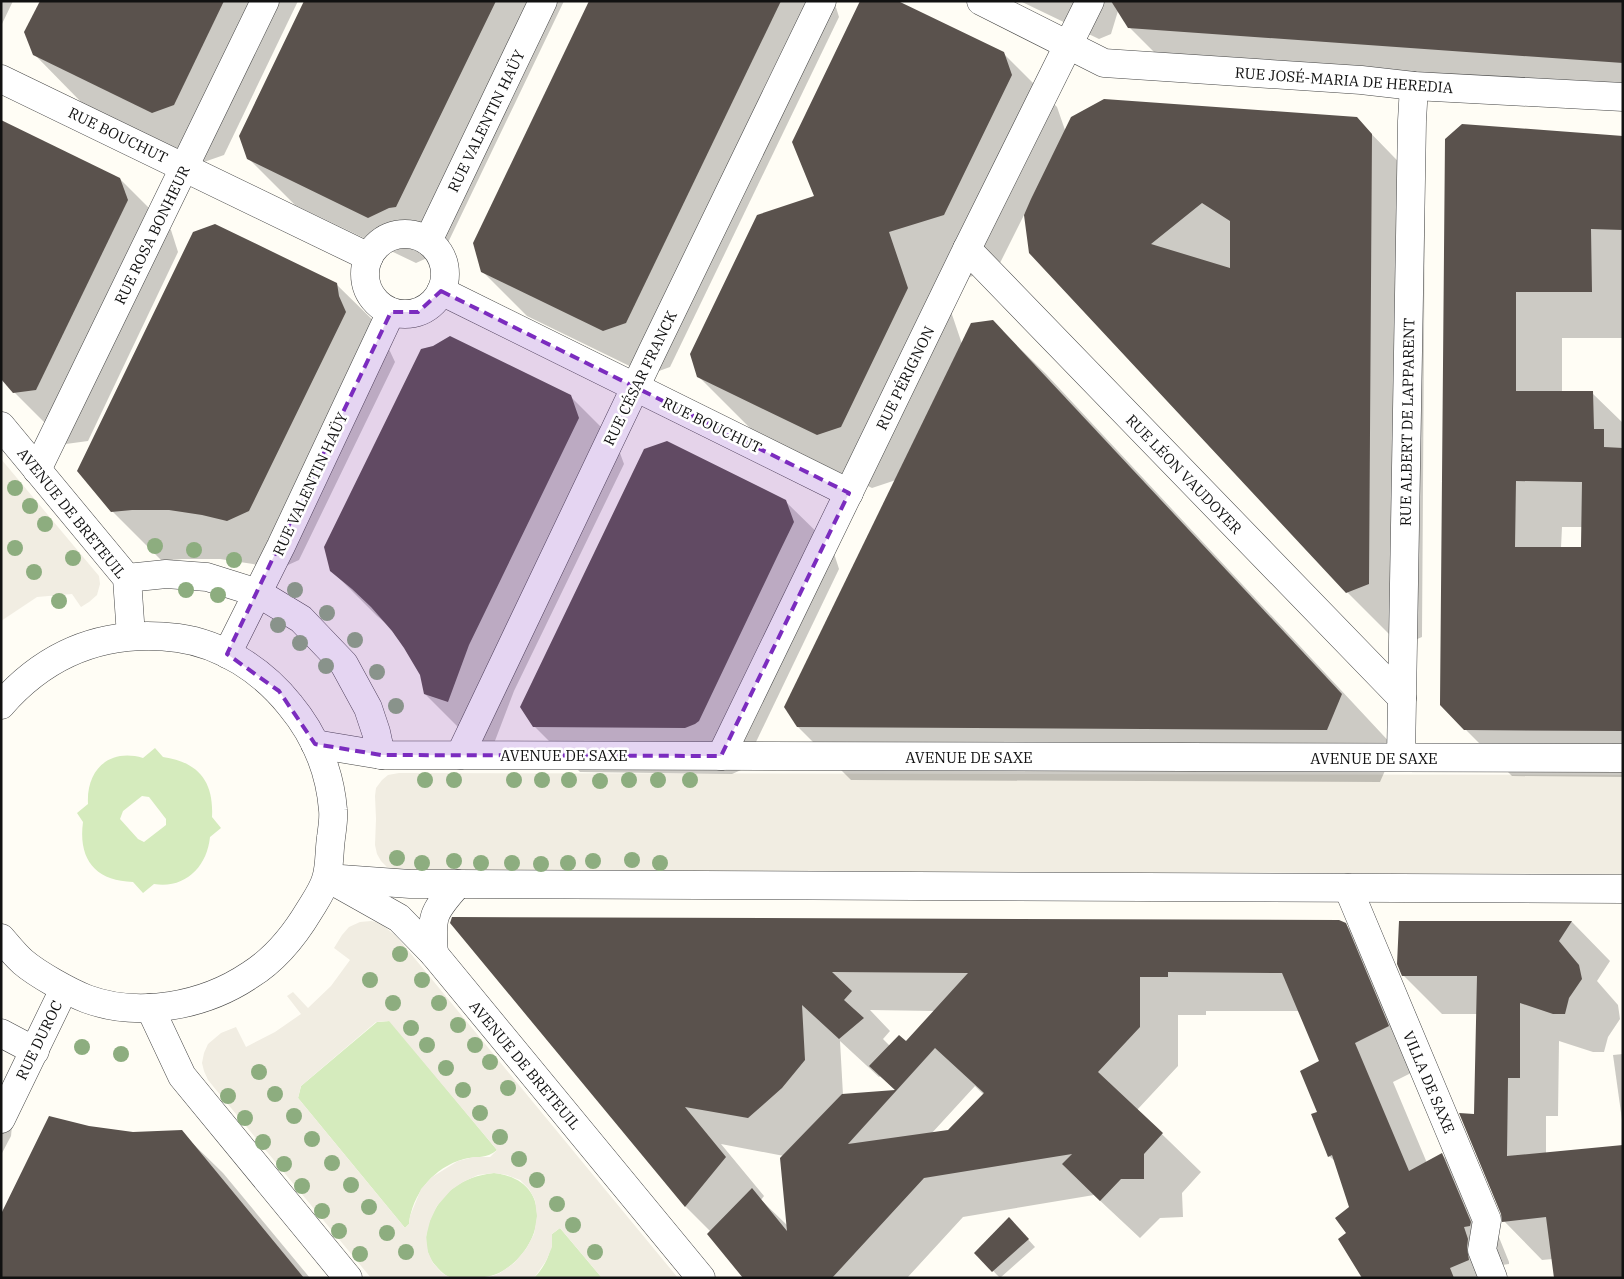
<svg xmlns="http://www.w3.org/2000/svg" width="1624" height="1279" font-family="'IBM Plex Serif',serif">
	<style>
		.green { fill: #d5ebbd; fill-rule: evenodd }
		.plaza { fill: #f1ede2; fill-rule: evenodd }
		.shadow { fill: #0003; fill-rule: evenodd }
		.building { fill: #5a524d; fill-rule: evenodd }
		.lines { fill: none; stroke-linecap: round; stroke-linejoin: round }
		.minor-casing { stroke: #444; stroke-width: 29 }
		.minor { stroke: #fff; stroke-width: 28 }
		.tree { fill: #8dad7f }
		.marked { fill: #7b2cbf; fill-opacity: 0.2; stroke: #7b2cbf; stroke-width: 4; stroke-dasharray: 10 6; stroke-linejoin: round }
		.labels { text-anchor: middle; dominant-baseline: central; stroke-width: 5; stroke-linejoin: round; paint-order: stroke }
		.street-label { font-size: 15px; fill: #111; stroke: #fff }
	</style>
	<rect width="100%" height="100%" fill="#fffdf5"/>
	<g class="green">
		<path d="M 155,748 L 163,757 C 198,762 214,781 212,817 L 221,828 L 210,837 C 207,867 185,889 154,884 L 143,893 L 133,882 C 95,881 78,859 83,822 L 77,813 L 88,804 C 86,770 109,748 143,758 ZM 142,796 L 149,797 L 166,819 L 166,825 L 144,842 L 138,839 L 120,819 L 123,811 Z"/>
		<path d="M 390,1021 L 497,1150 C 487,1159 477,1156 464,1159 C 434,1167 412,1194 409,1224 L 405,1228 L 298,1098 L 301,1086 L 377,1022 Z"/>
		<path d="M 494,1173 C 557,1180 544,1250 499,1273 C 486,1279 469,1278 455,1278 C 447,1278 441,1272 436,1266 C 415,1244 431,1206 452,1189 C 465,1179 478,1175 494,1173 Z"/>
		<path d="M 560,1228 L 602,1278 L 534,1278 C 546,1266 552,1251 552,1234 Z"/>
	</g>
	<g class="plaza">
		<path d="M 1,459 L 99,576 L 100,584 L 97,595 L 89,602 L 81,607 L 72,594 L 37,597 L 1,621 Z"/>
		<path d="M 399,773 L 1623,775 L 1623,874 L 396,870 L 387,867 L 381,861 L 377,854 L 375,845 L 376,819 L 375,796 L 376,788 L 382,780 L 388,775 Z"/>
		<path d="M 371,921 L 380,923 L 397,937 L 678,1278 L 602,1278 L 560,1228 L 552,1234 L 552,1247 L 546,1261 L 534,1278 L 487,1278 L 500,1273 L 514,1263 L 526,1249 L 534,1234 L 537,1216 L 535,1200 L 529,1189 L 520,1180 L 507,1175 L 494,1173 L 478,1175 L 463,1182 L 451,1190 L 437,1206 L 430,1221 L 426,1237 L 428,1252 L 433,1263 L 442,1273 L 451,1278 L 371,1278 L 208,1080 L 204,1071 L 202,1063 L 204,1053 L 208,1044 L 221,1033 L 236,1027 L 246,1047 L 275,1032 L 301,1014 L 287,996 L 293,992 L 308,1008 L 331,986 L 350,960 L 334,948 L 342,935 L 349,927 L 360,922 ZM 389,1021 L 497,1150 L 490,1157 L 474,1157 L 458,1161 L 432,1177 L 421,1189 L 410,1216 L 409,1224 L 405,1228 L 298,1098 L 301,1086 L 376,1022 Z"/>
	</g>
	<g class="shadow">
		<path d="M 1,1 L 13,1 L 1,26 Z"/>
		<path d="M 41,1 L 298,1 L 224,155 L 204,162 L 84,105 L 34,54 Z"/>
		<path d="M 305,1 L 564,1 L 443,253 L 436,254 L 416,263 L 295,205 L 248,158 Z"/>
		<path d="M 590,1 L 834,1 L 839,17 L 670,367 L 648,375 L 527,316 L 482,271 Z"/>
		<path d="M 1020,1 L 1623,1 L 1623,111 L 1181,79 L 1129,27 L 1118,11 L 1111,34 L 1099,39 Z"/>
		<path d="M 1003,53 L 1057,107 L 1065,130 L 1356,118 L 1425,189 L 1422,637 L 1401,646 L 1347,592 L 1031,252 L 1025,213 L 997,269 L 942,285 L 962,344 L 992,321 L 1046,374 L 1395,748 L 1380,782 L 851,780 L 798,727 L 896,480 L 872,488 L 752,430 L 698,376 L 816,197 Z"/>
		<path d="M 1623,137 L 1623,338 L 1562,338 L 1562,393 L 1592,393 L 1623,423 L 1623,777 L 1512,776 L 1465,729 L 1446,140 ZM 1562,527 L 1582,527 L 1582,549 L 1561,548 Z"/>
		<path d="M 120,179 L 171,230 L 178,252 L 88,441 L 66,444 L 14,392 Z"/>
		<path d="M 336,284 L 386,333 L 388,347 L 395,362 L 299,560 L 277,570 L 253,564 L 220,559 L 182,559 L 162,561 L 112,511 Z"/>
		<path d="M 570,396 L 616,442 L 624,464 L 514,691 L 493,746 L 470,739 L 425,694 L 421,674 L 405,648 L 389,626 L 377,616 L 331,570 Z"/>
		<path d="M 785,501 L 832,547 L 839,569 L 744,767 L 741,770 L 732,774 L 580,772 L 534,726 Z"/>
		<path d="M 451,922 L 1345,924 L 1384,963 L 1427,1065 L 1393,1082 L 1427,1163 L 1442,1155 L 1481,1193 L 1509,1262 L 1509,1264 L 1502,1265 L 1506,1278 L 1364,1278 L 1348,1234 L 1351,1208 L 1336,1162 L 1329,1156 L 1318,1112 L 1321,1061 L 1300,1011 L 1206,1011 L 1206,1015 L 1178,1015 L 1178,1066 L 1137,1110 L 1201,1172 L 1182,1193 L 1183,1217 L 1160,1218 L 1140,1238 L 1094,1195 L 963,1217 L 907,1278 L 744,1278 L 711,1232 L 686,1207 ZM 870,1010 L 935,1011 L 906,1043 L 890,1046 L 883,1039 L 890,1031 ZM 840,1041 L 879,1077 L 881,1076 L 896,1091 L 843,1095 ZM 975,1086 L 984,1095 L 949,1132 L 931,1134 ZM 721,1144 L 784,1156 L 788,1226 L 761,1200 L 764,1196 Z"/>
		<path d="M 1400,922 L 1572,922 L 1610,961 L 1597,981 L 1618,1005 L 1620,1019 L 1608,1037 L 1604,1052 L 1593,1052 L 1559,1041 L 1558,1116 L 1546,1116 L 1546,1154 L 1553,1259 L 1542,1260 L 1504,1221 L 1476,1115 L 1477,1014 L 1442,1014 L 1403,975 Z"/>
		<path d="M 1623,1054 L 1623,1127 L 1613,1055 Z"/>
		<path d="M 1,1112 L 12,1126 L 11,1136 L 1,1155 Z"/>
		<path d="M 89,1127 L 133,1133 L 181,1132 L 223,1173 L 310,1278 L 1,1278 Z"/>
		<path d="M 1016,1226 L 1035,1247 L 1000,1278 L 976,1253 Z"/>
	</g>
	<g class="building">
		<path d="M 40,1 L 224,1 L 174,105 L 152,113 L 33,55 L 24,32 Z"/>
		<path d="M 304,1 L 496,1 L 396,207 L 389,208 L 368,218 L 247,159 L 239,136 Z"/>
		<path d="M 589,1 L 781,1 L 626,323 L 603,331 L 481,272 L 473,243 Z"/>
		<path d="M 860,1 L 898,1 L 1004,52 L 1012,75 L 944,215 L 889,232 L 908,288 L 841,427 L 817,435 L 697,377 L 690,354 L 757,215 L 814,196 L 792,142 Z"/>
		<path d="M 1111,1 L 1623,2 L 1623,63 L 1128,28 Z"/>
		<path d="M 1104,99 L 1357,117 L 1372,134 L 1369,584 L 1346,593 L 1029,253 L 1024,215 L 1031,199 L 1071,117 ZM 1202,203 L 1230,221 L 1230,268 L 1151,244 Z"/>
		<path d="M 1,120 L 120,178 L 128,200 L 36,390 L 13,393 L 1,379 Z"/>
		<path d="M 1462,124 L 1623,136 L 1623,230 L 1591,229 L 1592,292 L 1516,292 L 1516,391 L 1593,391 L 1594,429 L 1604,429 L 1604,447 L 1623,448 L 1623,731 L 1464,730 L 1440,705 L 1445,139 ZM 1516,481 L 1582,482 L 1581,547 L 1515,547 Z"/>
		<path d="M 215,224 L 337,283 L 339,296 L 346,312 L 249,511 L 227,521 L 202,515 L 169,510 L 132,510 L 111,512 L 77,471 L 193,232 Z"/>
		<path d="M 993,320 L 1342,694 L 1327,730 L 797,727 L 784,707 L 971,323 Z"/>
		<path d="M 450,336 L 571,395 L 579,418 L 469,645 L 448,702 L 424,694 L 420,675 L 404,648 L 392,631 L 371,607 L 352,589 L 330,571 L 324,547 L 421,349 L 433,346 Z"/>
		<path d="M 667,441 L 786,500 L 794,522 L 777,557 L 699,721 L 695,724 L 685,728 L 533,727 L 520,707 L 644,449 Z"/>
		<path d="M 452,917 L 1339,920 L 1346,923 L 1389,1026 L 1355,1043 L 1409,1171 L 1442,1153 L 1471,1222 L 1470,1226 L 1464,1227 L 1468,1239 L 1467,1248 L 1469,1260 L 1450,1268 L 1454,1278 L 1362,1278 L 1338,1239 L 1346,1233 L 1335,1218 L 1349,1207 L 1332,1155 L 1328,1157 L 1311,1114 L 1317,1112 L 1300,1071 L 1319,1061 L 1282,973 L 1168,972 L 1168,977 L 1140,977 L 1140,1027 L 1098,1072 L 1163,1133 L 1144,1154 L 1144,1179 L 1121,1179 L 1100,1201 L 1062,1164 L 1072,1154 L 924,1178 L 832,1278 L 743,1278 L 707,1234 L 752,1188 L 787,1231 L 780,1158 L 842,1094 L 895,1090 L 869,1066 L 899,1035 L 906,1041 L 968,973 L 832,972 L 852,991 L 844,1000 L 864,1018 L 839,1039 L 802,1005 L 805,1060 L 782,1088 L 748,1118 L 685,1107 L 726,1157 L 685,1207 L 450,923 ZM 935,1048 L 984,1093 L 948,1130 L 848,1144 Z"/>
		<path d="M 1399,921 L 1572,921 L 1559,941 L 1579,965 L 1582,979 L 1569,998 L 1565,1014 L 1553,1014 L 1520,1003 L 1520,1078 L 1508,1078 L 1507,1156 L 1623,1145 L 1623,1278 L 1554,1278 L 1546,1217 L 1502,1222 L 1501,1214 L 1459,1113 L 1474,1114 L 1477,976 L 1402,976 L 1397,964 Z"/>
		<path d="M 49,1116 L 89,1126 L 133,1132 L 182,1130 L 304,1278 L 1,1278 L 1,1214 Z"/>
		<path d="M 1009,1217 L 1029,1239 L 992,1272 L 974,1253 Z"/>
	</g>
	<g class="lines">
		<defs>
			<g id="minor">
				<path d="M 981,1 L 1104,63 L 1361,80 L 1414,86 L 1623,97"/>
				<path d="M 1,79 L 369,257"/>
				<circle cx="405" cy="274" r="40"/>
				<path d="M 428,241 L 543,1"/>
				<path d="M 967,249 L 1402,698"/>
				<path d="M 441,291 L 849,493"/>
				<path d="M 1,426 L 127,578 L 131,636"/>
				<path d="M 37,470 L 265,1"/>
				<path d="M 127,578 L 166,574 L 207,577 L 258,593 L 301,619 L 344,664 L 368,708 L 376,732 L 381,755"/>
				<path d="M 227,654 L 281,546 L 391,312"/>
				<path d="M 1,705 C 48,651 107,629 178,638 C 222,644 263,671 290,705 C 315,735 330,772 333,810 C 334,819 332,829 331,838 C 329,851 330,867 326,879 C 323,890 315,901 309,911 C 294,936 274,960 250,975 C 204,1006 139,1018 87,999 C 69,992 37,974 23,962 C 15,955 8,946 1,938"/>
				<path d="M 315,744 L 381,755 L 1623,758"/>
				<path d="M 460,755 L 653,350 L 822,1"/>
				<path d="M 721,756 L 967,249 L 1090,1"/>
				<path d="M 1401,757 L 1412,121 L 1414,86"/>
				<path d="M 327,878 L 410,884 L 458,884 L 1623,889"/>
				<path d="M 335,882 L 399,918 L 434,954 L 701,1278"/>
				<path d="M 1348,888 L 1487,1220 L 1482,1250 L 1493,1278"/>
				<path d="M 434,954 C 431,916 432,913 458,884"/>
				<path d="M 150,1008 L 182,1076 L 348,1278"/>
				<path d="M 1,1033 L 35,1051"/>
				<path d="M 1,1119 L 64,989"/>
			</g>
		</defs>
		<use href="#minor" class="minor-casing"/>
		<use href="#minor" class="minor"/>
	</g>
	<g class="tree">
		<circle cx="15" cy="488" r="8"/>
		<circle cx="30" cy="506" r="8"/>
		<circle cx="45" cy="524" r="8"/>
		<circle cx="155" cy="546" r="8"/>
		<circle cx="15" cy="548" r="8"/>
		<circle cx="194" cy="550" r="8"/>
		<circle cx="73" cy="558" r="8"/>
		<circle cx="234" cy="560" r="8"/>
		<circle cx="34" cy="572" r="8"/>
		<circle cx="186" cy="590" r="8"/>
		<circle cx="295" cy="590" r="8"/>
		<circle cx="218" cy="595" r="8"/>
		<circle cx="59" cy="601" r="8"/>
		<circle cx="327" cy="613" r="8"/>
		<circle cx="278" cy="625" r="8"/>
		<circle cx="355" cy="640" r="8"/>
		<circle cx="300" cy="643" r="8"/>
		<circle cx="326" cy="666" r="8"/>
		<circle cx="377" cy="672" r="8"/>
		<circle cx="396" cy="706" r="8"/>
		<circle cx="425" cy="780" r="8"/>
		<circle cx="454" cy="780" r="8"/>
		<circle cx="514" cy="780" r="8"/>
		<circle cx="542" cy="780" r="8"/>
		<circle cx="569" cy="780" r="8"/>
		<circle cx="629" cy="780" r="8"/>
		<circle cx="658" cy="780" r="8"/>
		<circle cx="690" cy="780" r="8"/>
		<circle cx="600" cy="781" r="8"/>
		<circle cx="397" cy="858" r="8"/>
		<circle cx="632" cy="860" r="8"/>
		<circle cx="454" cy="861" r="8"/>
		<circle cx="593" cy="861" r="8"/>
		<circle cx="422" cy="863" r="8"/>
		<circle cx="481" cy="863" r="8"/>
		<circle cx="512" cy="863" r="8"/>
		<circle cx="568" cy="863" r="8"/>
		<circle cx="660" cy="863" r="8"/>
		<circle cx="541" cy="864" r="8"/>
		<circle cx="400" cy="954" r="8"/>
		<circle cx="370" cy="980" r="8"/>
		<circle cx="422" cy="980" r="8"/>
		<circle cx="393" cy="1003" r="8"/>
		<circle cx="439" cy="1003" r="8"/>
		<circle cx="458" cy="1025" r="8"/>
		<circle cx="411" cy="1028" r="8"/>
		<circle cx="427" cy="1045" r="8"/>
		<circle cx="475" cy="1045" r="8"/>
		<circle cx="82" cy="1047" r="8"/>
		<circle cx="121" cy="1054" r="8"/>
		<circle cx="490" cy="1062" r="8"/>
		<circle cx="446" cy="1068" r="8"/>
		<circle cx="259" cy="1072" r="8"/>
		<circle cx="508" cy="1088" r="8"/>
		<circle cx="463" cy="1090" r="8"/>
		<circle cx="275" cy="1094" r="8"/>
		<circle cx="228" cy="1096" r="8"/>
		<circle cx="480" cy="1113" r="8"/>
		<circle cx="294" cy="1116" r="8"/>
		<circle cx="245" cy="1118" r="8"/>
		<circle cx="500" cy="1137" r="8"/>
		<circle cx="312" cy="1139" r="8"/>
		<circle cx="263" cy="1142" r="8"/>
		<circle cx="519" cy="1159" r="8"/>
		<circle cx="332" cy="1163" r="8"/>
		<circle cx="284" cy="1164" r="8"/>
		<circle cx="537" cy="1180" r="8"/>
		<circle cx="351" cy="1185" r="8"/>
		<circle cx="302" cy="1186" r="8"/>
		<circle cx="557" cy="1204" r="8"/>
		<circle cx="369" cy="1207" r="8"/>
		<circle cx="322" cy="1211" r="8"/>
		<circle cx="573" cy="1225" r="8"/>
		<circle cx="339" cy="1231" r="8"/>
		<circle cx="387" cy="1233" r="8"/>
		<circle cx="406" cy="1252" r="8"/>
		<circle cx="595" cy="1252" r="8"/>
		<circle cx="360" cy="1254" r="8"/>
	</g>
	<path class="marked" d="M 441,291 L 849,493 L 721,756 L 381,755 L 315,744 L 279,691 L 227,654 L 391,312 L 418,312 Z"/>
	<g class="labels">
		<g class="street-label">
			<text transform="translate(1344 80) rotate(4)">RUE JOSÉ-MARIA DE HEREDIA</text>
			<text transform="translate(486 121) rotate(-64)">RUE VALENTIN HAÜY</text>
			<text transform="translate(118 135) rotate(26)">RUE BOUCHUT</text>
			<text transform="translate(152 235) rotate(-64)">RUE ROSA BONHEUR</text>
			<text transform="translate(640 378) rotate(-64)">RUE CÉSAR FRANCK</text>
			<text transform="translate(905 378) rotate(-64)">RUE PÉRIGNON</text>
			<text transform="translate(1407 422) rotate(-89)">RUE ALBERT DE LAPPARENT</text>
			<text transform="translate(712 425) rotate(26)">RUE BOUCHUT</text>
			<text transform="translate(1184 474) rotate(46)">RUE LÉON VAUDOYER</text>
			<text transform="translate(310 484) rotate(-65)">RUE VALENTIN HAÜY</text>
			<text transform="translate(72 513) rotate(51)">AVENUE DE BRETEUIL</text>
			<text x="564" y="755">AVENUE DE SAXE</text>
			<text x="969" y="757">AVENUE DE SAXE</text>
			<text x="1374" y="758">AVENUE DE SAXE</text>
			<text transform="translate(39 1040) rotate(-64)">RUE DUROC</text>
			<text transform="translate(525 1065) rotate(50)">AVENUE DE BRETEUIL</text>
			<text transform="translate(1429 1082) rotate(67)">VILLA DE SAXE</text>
		</g>
	</g>
	<rect width="1624" height="1279" fill="none" stroke="#111111" stroke-width="5"/>
</svg>
